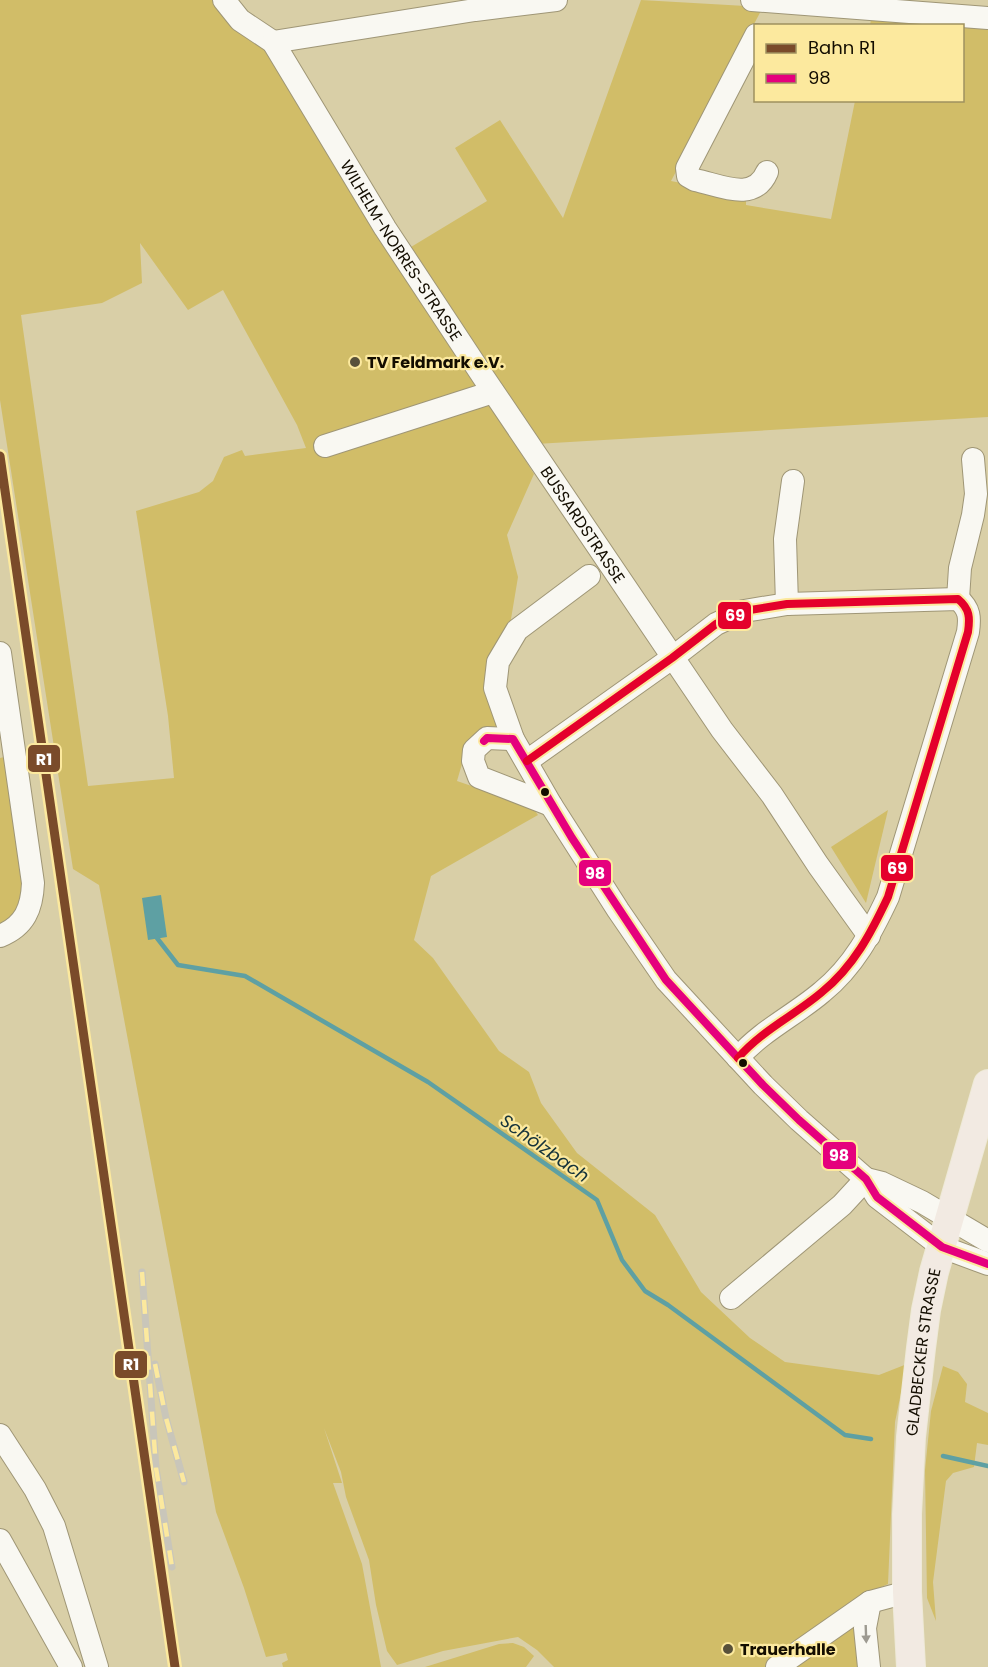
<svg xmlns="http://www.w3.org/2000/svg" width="988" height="1667" font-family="Poppins,sans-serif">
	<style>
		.green { fill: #d1bd68; fill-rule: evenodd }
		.water { fill: #5ea0a3 }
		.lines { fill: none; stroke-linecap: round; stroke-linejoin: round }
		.stream { stroke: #5ea0a3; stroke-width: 4.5 }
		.minor-casing { stroke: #9f9676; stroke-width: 24 }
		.major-casing { stroke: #eee9d7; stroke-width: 30 }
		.minor { stroke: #f9f8f2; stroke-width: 22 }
		.major { stroke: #f2eae2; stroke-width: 28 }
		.rail-casing { stroke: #c9c6ba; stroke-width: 7 }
		.rail { stroke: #fce99e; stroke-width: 4.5; stroke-dasharray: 14; stroke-linecap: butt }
		.bus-1-casing { stroke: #fce99e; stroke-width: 12 }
		.bus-2-casing { stroke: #fce99e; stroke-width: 12 }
		.bus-1 { stroke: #e5007d; stroke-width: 8 }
		.bus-2 { stroke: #e4002b; stroke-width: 8 }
		.rail-1-casing { stroke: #fce99e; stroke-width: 14 }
		.rail-1 { stroke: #7a4b2a; stroke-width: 9 }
		.oneway { fill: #9d9a91 }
		.poi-dot { fill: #58513a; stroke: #fce99e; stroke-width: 2 }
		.bus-dot { fill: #130d00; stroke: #fce99e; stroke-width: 2 }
		.labels { text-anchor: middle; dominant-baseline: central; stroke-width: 4.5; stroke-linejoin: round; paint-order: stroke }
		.street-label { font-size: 16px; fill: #130d00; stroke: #fce99e }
		.poi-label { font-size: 16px; font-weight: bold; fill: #130d00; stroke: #fce99e; text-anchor: start }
		.water-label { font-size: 18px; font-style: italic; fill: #16333a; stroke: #fce99e }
		.line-badge { stroke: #fce99e; stroke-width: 2 }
		.badge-label { font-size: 16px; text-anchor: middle; font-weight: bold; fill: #fff }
	</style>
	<rect width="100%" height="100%" fill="#d9cfa7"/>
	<g class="green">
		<path d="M 0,0 L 216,0 L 270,54 L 534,474 L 507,535 L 518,577 L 502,673 L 500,724 L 468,743 L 457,781 L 532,807 L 538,815 L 431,876 L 414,940 L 433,958 L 499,1051 L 529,1072 L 541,1103 L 577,1153 L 655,1215 L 701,1292 L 750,1338 L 785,1362 L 879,1375 L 907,1364 L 895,1422 L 888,1584 L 859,1597 L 768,1667 L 554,1667 L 537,1650 L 518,1637 L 443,1651 L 397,1665 L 387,1651 L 376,1605 L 369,1560 L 346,1497 L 341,1472 L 324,1428 L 342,1483 L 333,1483 L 362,1564 L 381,1667 L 283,1667 L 282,1663 L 288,1660 L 286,1653 L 266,1657 L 244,1588 L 216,1512 L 99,885 L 73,869 L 0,400 ZM 140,243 L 188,310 L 223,290 L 297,425 L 306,448 L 245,456 L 242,450 L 224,457 L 213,481 L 199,492 L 136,511 L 168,716 L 174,778 L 88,786 L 21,315 L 102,303 L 142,283 Z"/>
		<path d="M 641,0 L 763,7 L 671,181 L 746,196 L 746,205 L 831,219 L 855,101 L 962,100 L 962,26 L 870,25 L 872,14 L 988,28 L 988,417 L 536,444 L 411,247 L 487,201 L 455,148 L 500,120 L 563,218 Z"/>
		<path d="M 4,757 L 27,903 L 0,931 L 0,758 Z"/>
		<path d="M 888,810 L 866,903 L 831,847 Z"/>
		<path d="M 943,1366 L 958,1372 L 967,1384 L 965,1402 L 988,1413 L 988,1445 L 977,1443 L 974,1467 L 953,1473 L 946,1481 L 933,1582 L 936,1621 L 927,1598 L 925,1470 L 931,1411 Z"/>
		<path d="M 854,1620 L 863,1667 L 791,1667 Z"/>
		<path d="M 513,1643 L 524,1647 L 534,1656 L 526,1667 L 425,1667 L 499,1644 Z"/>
	</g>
	<path class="water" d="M 161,895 L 167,937 L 148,940 L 142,898 Z"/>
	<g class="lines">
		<g class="stream">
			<path d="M 157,938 L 178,965 L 245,976 L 428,1082 L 597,1200 L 622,1260 L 645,1291 L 668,1305 L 845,1435 L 871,1439"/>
			<path d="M 943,1456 L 988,1466"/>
		</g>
		<defs>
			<g id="minor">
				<path id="s1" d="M 224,0 L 240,20 L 273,42 L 385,228 L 484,378 L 722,730 L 772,795 L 818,865 L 869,936"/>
				<path d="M 752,0 L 988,18"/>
				<path d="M 756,35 L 687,168 L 688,176 L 695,180 C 720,185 754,203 767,172"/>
				<path d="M 273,42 L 475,10 L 556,0"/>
				<path d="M 325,446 L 493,392"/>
				<path d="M 589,576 L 517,630 L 498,662 L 495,688 L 513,739 L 551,805 L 618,910 L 666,980 L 763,1085 L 799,1120 L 866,1179 L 877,1197 L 942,1247 L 988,1264"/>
				<path d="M 958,599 L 960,568 L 973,515 L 976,494 L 973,459"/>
				<path d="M 787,604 L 785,539 L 793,481"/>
				<path d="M 0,653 L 33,883 C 32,908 25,926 0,936"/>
				<path d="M 513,739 L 487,738 L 474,750 L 473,761 L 479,777 L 551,805"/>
				<path d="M 527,761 L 672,658 L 716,624 L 744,611 L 787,604 L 958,599 C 970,609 970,618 968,632 L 888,897 C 871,933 854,966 822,992 C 795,1015 761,1031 738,1058"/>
				<path d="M 866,1179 L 882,1183 L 922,1202 L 988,1241"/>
				<path d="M 731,1298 L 842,1205 L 866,1179"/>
				<path d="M 0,1435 L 35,1489 L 54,1526 L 97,1667"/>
				<path d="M 0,1540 L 71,1667"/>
				<path d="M 777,1667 L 870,1602 L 907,1592"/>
				<path d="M 869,1667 L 865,1628 L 870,1602"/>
			</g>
			<g id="major">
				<path id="s2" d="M 911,1667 L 907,1592 L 907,1514 L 911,1437 L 921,1348 L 926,1310 L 934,1272 L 988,1084"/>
			</g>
		</defs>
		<use href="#minor" class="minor-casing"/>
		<use href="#major" class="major-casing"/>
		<use href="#minor" class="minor"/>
		<use href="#major" class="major"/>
		<defs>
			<g id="rail">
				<path d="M 142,1272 L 156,1468 L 172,1567"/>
				<path d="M 155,1364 L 166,1418 L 184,1482"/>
			</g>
		</defs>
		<use href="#rail" class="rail-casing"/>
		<use href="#rail" class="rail"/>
		<defs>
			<path id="bus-1" d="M 484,741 L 487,738 L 513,739 L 572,838 L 666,980 L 763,1085 L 799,1120 L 866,1179 L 877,1197 L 942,1247 L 988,1264"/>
			<path id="bus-2" d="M 527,761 L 672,658 L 716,624 L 744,611 L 787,604 L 958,599 C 970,609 970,618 968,632 L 888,897 C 871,933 854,966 822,992 C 795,1015 761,1031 738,1058"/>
		</defs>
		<use href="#bus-1" class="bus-1-casing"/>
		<use href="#bus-2" class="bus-2-casing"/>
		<use href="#bus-1" class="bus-1"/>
		<use href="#bus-2" class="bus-2"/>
		<defs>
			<path id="rail-1" d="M 0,456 L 175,1667"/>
		</defs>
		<use href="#rail-1" class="rail-1-casing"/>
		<use href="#rail-1" class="rail-1"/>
	</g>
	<defs><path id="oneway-solid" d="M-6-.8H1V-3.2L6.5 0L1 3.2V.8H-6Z" transform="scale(1.5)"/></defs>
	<use class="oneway" href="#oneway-solid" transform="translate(866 1634) rotate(88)"/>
	<g class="poi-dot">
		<circle cx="355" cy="362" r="6"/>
		<circle cx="728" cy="1649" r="6"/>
	</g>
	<g class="bus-dot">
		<circle cx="545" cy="792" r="5"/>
		<circle cx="743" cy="1063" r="5"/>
	</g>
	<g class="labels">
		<g class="street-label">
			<text stroke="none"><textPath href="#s1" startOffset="310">WILHELM-NORRES-STRASSE</textPath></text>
			<text stroke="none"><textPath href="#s1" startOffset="639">BUSSARDSTRASSE</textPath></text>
			<text stroke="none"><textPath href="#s2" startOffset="316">GLADBECKER STRASSE</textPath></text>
		</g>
		<g class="poi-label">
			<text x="367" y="362">TV Feldmark e.V.</text>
			<text x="740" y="1649">Trauerhalle</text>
		</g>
		<g class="water-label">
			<text transform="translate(545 1148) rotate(35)">Schölzbach</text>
		</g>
	</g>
	<g class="line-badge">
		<rect x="717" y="601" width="35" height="29" rx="6" fill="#e4002b"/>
		<rect x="27" y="744" width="34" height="29" rx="6" fill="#7a4b2a"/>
		<rect x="880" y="854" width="34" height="28" rx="6" fill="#e4002b"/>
		<rect x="578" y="859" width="34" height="28" rx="6" fill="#e5007d"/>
		<rect x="822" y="1141" width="35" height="29" rx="6" fill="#e5007d"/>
		<rect x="114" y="1350" width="34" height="29" rx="6" fill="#7a4b2a"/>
	</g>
	<g class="badge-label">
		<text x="735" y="621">69</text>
		<text x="44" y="765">R1</text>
		<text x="897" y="874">69</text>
		<text x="595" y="879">98</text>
		<text x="839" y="1161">98</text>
		<text x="131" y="1370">R1</text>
	</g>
	<rect x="754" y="24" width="210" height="78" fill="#fce99e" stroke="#9f915f" stroke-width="1.5"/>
	<rect x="766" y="44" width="30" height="9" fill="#7a4b2a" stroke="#9f915f" stroke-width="1.5"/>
	<text x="808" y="54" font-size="18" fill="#130d00">Bahn R1</text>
	<rect x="766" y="74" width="30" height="9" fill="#e5007d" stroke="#9f915f" stroke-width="1.5"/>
	<text x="808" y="84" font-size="18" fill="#130d00">98</text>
</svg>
